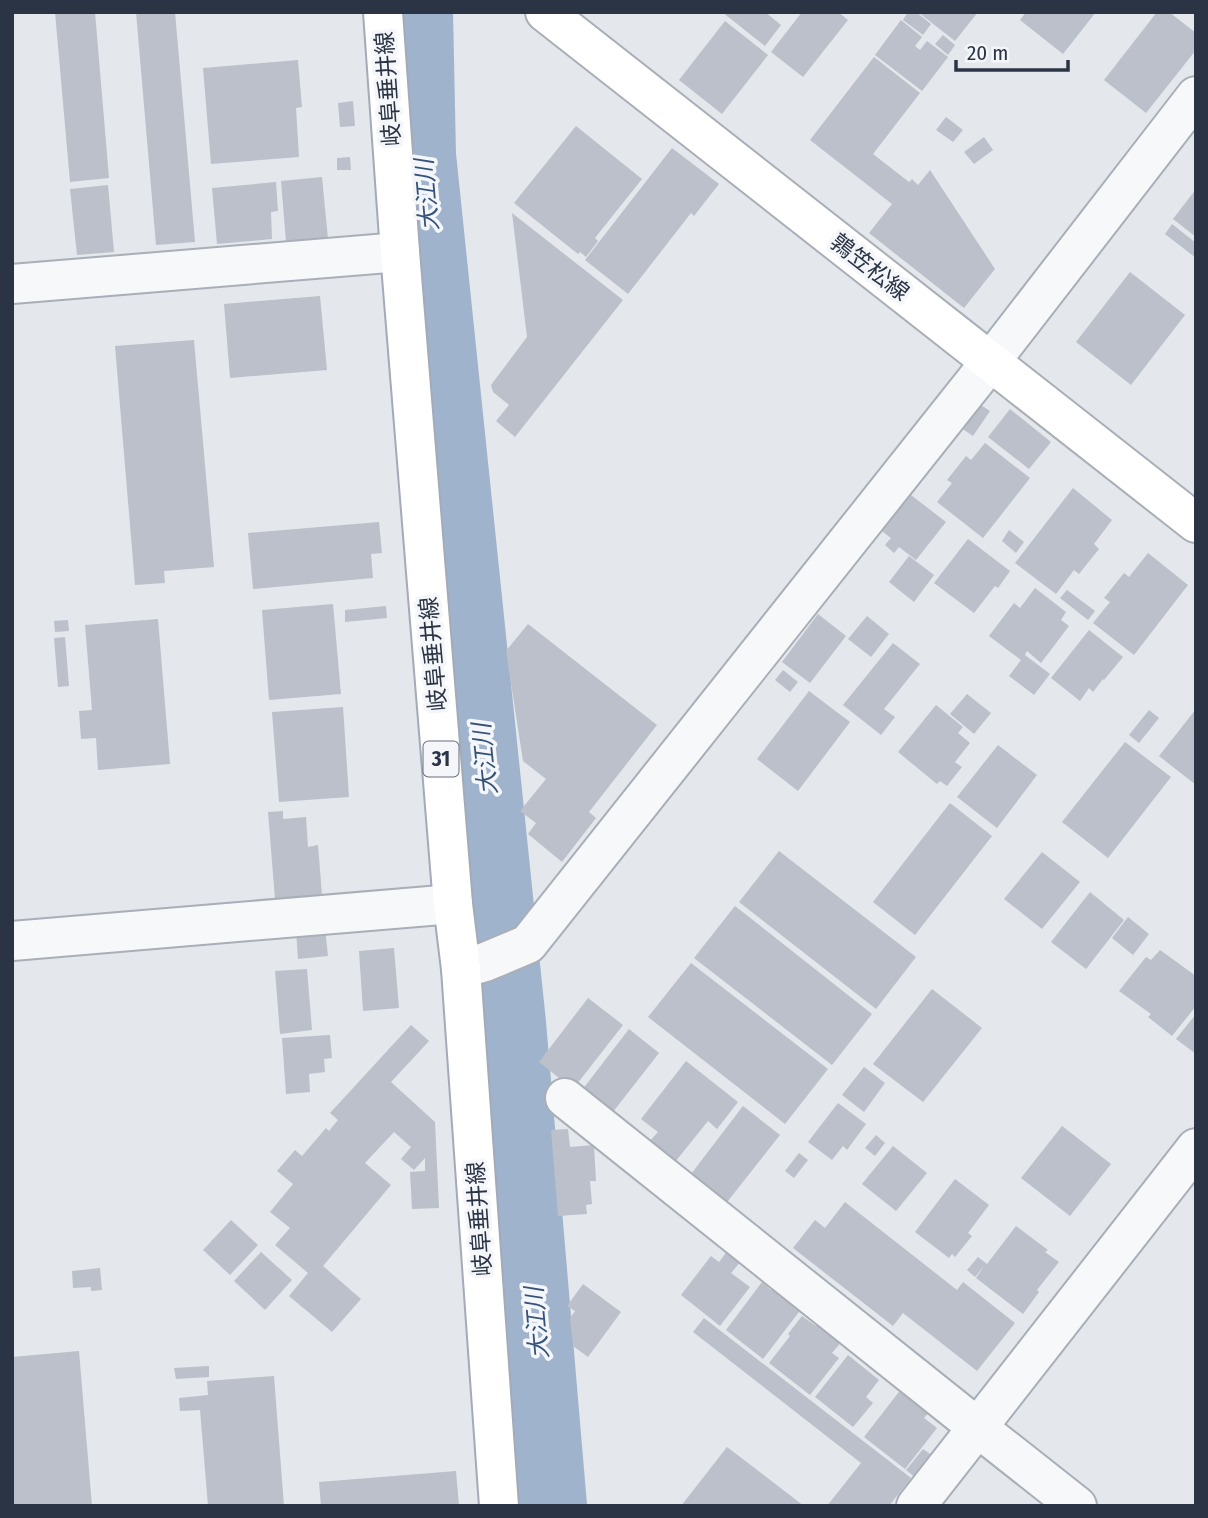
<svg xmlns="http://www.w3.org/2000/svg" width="1208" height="1518" font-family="'Fira Sans Condensed','Noto Sans JP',sans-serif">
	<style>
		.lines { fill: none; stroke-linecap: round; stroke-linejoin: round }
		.river { stroke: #9fb4cc; stroke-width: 68 }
		.building { fill: #bbc0ca }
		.street-casing { stroke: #a9aeb7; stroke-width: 42 }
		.secondary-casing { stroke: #a9aeb7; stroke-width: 42 }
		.primary-casing { stroke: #a3abb8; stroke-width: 42 }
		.street { stroke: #f7f8fa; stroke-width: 38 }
		.secondary { stroke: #fff; stroke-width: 38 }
		.primary { stroke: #fff; stroke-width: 38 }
		.labels { text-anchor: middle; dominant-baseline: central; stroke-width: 7; stroke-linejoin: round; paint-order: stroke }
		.shield { fill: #f4f6f9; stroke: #676e7b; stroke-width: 2 }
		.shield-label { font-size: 21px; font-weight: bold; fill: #2b3445 }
		.street-label { font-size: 23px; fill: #2b3445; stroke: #f4f6f9 }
		.water-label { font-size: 24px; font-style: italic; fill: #34527a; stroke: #f4f6f9 }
	</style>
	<rect width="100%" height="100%" fill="#e4e7ec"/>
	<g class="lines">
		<path class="river" d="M 419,12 L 422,155 L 512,1023 L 553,1506"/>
	</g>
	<g class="building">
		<path d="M 55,12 L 95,12 L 109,178 L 70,182 Z"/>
		<path d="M 136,12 L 175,12 L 195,242 L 156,245 Z"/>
		<path d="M 722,12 L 765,12 L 781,25 L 765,46 Z"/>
		<path d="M 802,12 L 838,12 L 848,20 L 803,77 L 771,52 Z"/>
		<path d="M 908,12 L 916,12 L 931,24 L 923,35 L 903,20 Z"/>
		<path d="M 918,12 L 978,12 L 955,41 Z"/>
		<path d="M 1026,12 L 1096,12 L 1063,54 L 1020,20 Z"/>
		<path d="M 1157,12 L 1169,12 L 1196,33 L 1196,50 L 1146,113 L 1104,80 Z"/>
		<path d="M 901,20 L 922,37 L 915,46 L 920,50 L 927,41 L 948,57 L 922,91 L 875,55 Z"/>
		<path d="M 725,21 L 768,55 L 722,114 L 679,80 Z"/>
		<path d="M 943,35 L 955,45 L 948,55 L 935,44 Z"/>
		<path d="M 874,57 L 920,93 L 873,154 L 909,182 L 912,179 L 918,185 L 930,170 L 995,269 L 964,308 L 869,233 L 892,204 L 810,140 Z"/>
		<path d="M 298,60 L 302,107 L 296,108 L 299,157 L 211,164 L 203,68 Z"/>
		<path d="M 353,101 L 355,126 L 340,127 L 338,103 Z"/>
		<path d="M 946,117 L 963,130 L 953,142 L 936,130 Z"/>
		<path d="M 576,126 L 642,179 L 595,238 L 598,241 L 586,257 L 580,252 L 578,254 L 514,203 Z"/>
		<path d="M 984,137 L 993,150 L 974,164 L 964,152 Z"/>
		<path d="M 672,148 L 719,184 L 694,216 L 691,213 L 628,294 L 585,260 Z"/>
		<path d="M 350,157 L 351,170 L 337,170 L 337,158 Z"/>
		<path d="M 322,177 L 328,239 L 286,242 L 281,181 Z"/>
		<path d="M 276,182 L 278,211 L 271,212 L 272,239 L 217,244 L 212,188 Z"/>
		<path d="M 108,185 L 114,252 L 77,255 L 70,189 Z"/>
		<path d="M 1196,189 L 1196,237 L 1173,219 Z"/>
		<path d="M 512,213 L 623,300 L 515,437 L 496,421 L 509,405 L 493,392 L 491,385 L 527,337 Z"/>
		<path d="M 1172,224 L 1196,243 L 1196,258 L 1165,234 Z"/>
		<path d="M 1130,272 L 1185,315 L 1131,385 L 1076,342 Z"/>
		<path d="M 320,296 L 327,370 L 230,378 L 224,304 Z"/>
		<path d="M 194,340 L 214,567 L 164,571 L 165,583 L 135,585 L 115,346 Z"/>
		<path d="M 970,398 L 990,411 L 973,436 L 954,423 Z"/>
		<path d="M 1010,409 L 1051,442 L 1029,469 L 988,437 Z"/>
		<path d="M 985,443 L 1030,478 L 983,538 L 937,502 L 952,483 L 947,480 L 966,456 L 971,460 Z"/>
		<path d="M 1073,488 L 1112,520 L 1094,544 L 1099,549 L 1079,574 L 1074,570 L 1056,594 L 1015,563 Z"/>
		<path d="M 907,492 L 946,522 L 916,560 L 899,547 L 894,553 L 885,545 L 891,538 L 879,529 Z"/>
		<path d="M 379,522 L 382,553 L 371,554 L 373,578 L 253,589 L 248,533 Z"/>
		<path d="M 1009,530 L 1024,542 L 1016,553 L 1002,541 Z"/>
		<path d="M 968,539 L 1010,571 L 998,588 L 995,586 L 974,613 L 934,583 Z"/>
		<path d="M 1148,553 L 1188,585 L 1134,655 L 1093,623 L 1110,602 L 1104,598 L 1124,573 L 1129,577 Z"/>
		<path d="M 909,556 L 934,575 L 914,602 L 889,582 Z"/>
		<path d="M 1035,588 L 1066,612 L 1061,620 L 1069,626 L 1041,663 L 1027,651 L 1025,655 L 1050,674 L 1034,695 L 1009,676 L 1021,660 L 989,636 L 1014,603 L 1020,608 Z"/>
		<path d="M 1067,590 L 1095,611 L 1088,620 L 1060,598 Z"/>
		<path d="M 333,604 L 341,694 L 269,700 L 262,610 Z"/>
		<path d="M 386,606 L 387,618 L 345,622 L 345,610 Z"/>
		<path d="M 818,614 L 846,636 L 810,683 L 782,662 Z"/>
		<path d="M 867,616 L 889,634 L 871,657 L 848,639 Z"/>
		<path d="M 158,619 L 170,764 L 98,770 L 96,738 L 81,739 L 79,711 L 92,710 L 85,625 Z"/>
		<path d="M 68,620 L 69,631 L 55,632 L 54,621 Z"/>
		<path d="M 528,624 L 657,725 L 589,812 L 596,818 L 562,862 L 528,834 L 536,823 L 520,811 L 546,779 L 523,761 L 506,651 Z"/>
		<path d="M 1089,630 L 1123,657 L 1104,680 L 1103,679 L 1093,692 L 1089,688 L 1080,701 L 1051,678 Z"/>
		<path d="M 65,637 L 69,686 L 58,687 L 54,638 Z"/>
		<path d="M 893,643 L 920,664 L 884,709 L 895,717 L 881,735 L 843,705 Z"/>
		<path d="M 783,670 L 798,682 L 790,692 L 775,680 Z"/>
		<path d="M 809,691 L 850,722 L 798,791 L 757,759 Z"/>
		<path d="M 967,694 L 991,713 L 974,734 L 950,714 Z"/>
		<path d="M 936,705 L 963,727 L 958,733 L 970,743 L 955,762 L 962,767 L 947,786 L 940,781 L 937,784 L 898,752 Z"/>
		<path d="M 343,707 L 349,797 L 279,802 L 272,712 Z"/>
		<path d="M 1196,709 L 1196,785 L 1159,756 Z"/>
		<path d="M 1149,710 L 1159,718 L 1139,743 L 1129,735 Z"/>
		<path d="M 1125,742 L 1171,777 L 1108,858 L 1062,822 Z"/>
		<path d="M 998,745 L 1037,775 L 997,828 L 957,797 Z"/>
		<path d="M 950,803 L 992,836 L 915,935 L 873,902 Z"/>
		<path d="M 283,811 L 283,819 L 306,817 L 308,847 L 318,845 L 322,895 L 275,899 L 268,812 Z"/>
		<path d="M 779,851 L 916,957 L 876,1009 L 739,902 Z"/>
		<path d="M 1042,852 L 1080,882 L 1042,929 L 1004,899 Z"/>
		<path d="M 1090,892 L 1124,920 L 1086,969 L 1051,942 Z"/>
		<path d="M 735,906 L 872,1014 L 832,1065 L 694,958 Z"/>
		<path d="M 1128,917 L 1149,934 L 1133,955 L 1112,938 Z"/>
		<path d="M 325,928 L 328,956 L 298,959 L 296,931 Z"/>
		<path d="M 394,948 L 399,1008 L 363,1011 L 359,951 Z"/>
		<path d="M 1160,950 L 1196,976 L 1196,1006 L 1172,1036 L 1148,1017 L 1151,1014 L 1119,991 L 1146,957 L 1151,960 Z"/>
		<path d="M 691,963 L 828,1069 L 785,1124 L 648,1017 Z"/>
		<path d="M 307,969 L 312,1030 L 280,1034 L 275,971 Z"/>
		<path d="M 932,989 L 982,1028 L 923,1102 L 873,1064 Z"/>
		<path d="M 588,998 L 623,1025 L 573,1089 L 539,1062 Z"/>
		<path d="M 1196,1014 L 1196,1054 L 1176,1039 Z"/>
		<path d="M 411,1025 L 429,1041 L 391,1082 L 435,1122 L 439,1208 L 412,1209 L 410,1172 L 425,1171 L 425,1158 L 414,1170 L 401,1159 L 411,1147 L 394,1132 L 365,1163 L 391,1185 L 323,1266 L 361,1299 L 332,1332 L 289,1296 L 308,1273 L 275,1245 L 290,1228 L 270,1212 L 293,1184 L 277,1171 L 295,1150 L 302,1156 L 326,1128 L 329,1131 L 338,1120 L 330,1113 Z"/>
		<path d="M 629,1029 L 659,1053 L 609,1117 L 579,1094 Z"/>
		<path d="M 330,1035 L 332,1058 L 324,1059 L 325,1072 L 309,1074 L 310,1092 L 286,1094 L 282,1038 Z"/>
		<path d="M 686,1061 L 738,1102 L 717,1129 L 708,1121 L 675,1162 L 649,1142 L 658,1132 L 641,1119 Z"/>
		<path d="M 864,1067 L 885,1083 L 864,1112 L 842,1095 Z"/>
		<path d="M 838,1103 L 866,1124 L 847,1150 L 843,1146 L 832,1160 L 808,1142 Z"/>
		<path d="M 743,1106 L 780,1135 L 724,1206 L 688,1178 Z"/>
		<path d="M 1062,1126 L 1111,1164 L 1070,1216 L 1021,1178 Z"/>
		<path d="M 568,1129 L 570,1147 L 594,1145 L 596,1181 L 590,1181 L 592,1204 L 586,1205 L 587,1214 L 558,1216 L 551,1130 Z"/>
		<path d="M 876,1135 L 885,1143 L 875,1156 L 865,1148 Z"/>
		<path d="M 893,1146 L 927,1173 L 896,1211 L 862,1184 Z"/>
		<path d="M 799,1153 L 808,1160 L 794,1178 L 785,1171 Z"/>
		<path d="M 955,1179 L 989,1205 L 968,1233 L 972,1236 L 955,1257 L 952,1254 L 949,1258 L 915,1232 Z"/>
		<path d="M 845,1202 L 957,1290 L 963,1282 L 1015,1323 L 977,1371 L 903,1313 L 893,1326 L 793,1248 L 815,1220 L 825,1228 Z"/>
		<path d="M 231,1220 L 258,1245 L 230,1275 L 203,1250 Z"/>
		<path d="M 1016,1226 L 1048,1250 L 1045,1252 L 1059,1262 L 1037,1290 L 1039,1292 L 1023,1314 L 976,1278 L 984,1266 L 975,1277 L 967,1270 L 978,1257 L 987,1264 Z"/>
		<path d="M 728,1250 L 741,1261 L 731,1273 L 750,1287 L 720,1326 L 681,1295 L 711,1256 L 719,1262 Z"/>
		<path d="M 261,1252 L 292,1280 L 265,1310 L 234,1281 Z"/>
		<path d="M 100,1268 L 102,1290 L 91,1291 L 91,1287 L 73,1288 L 72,1271 Z"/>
		<path d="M 762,1282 L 771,1290 L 775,1287 L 802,1308 L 763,1359 L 726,1330 Z"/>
		<path d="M 583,1284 L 621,1312 L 588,1357 L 573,1346 L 570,1318 L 575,1311 L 567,1306 Z"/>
		<path d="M 802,1316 L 816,1326 L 819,1322 L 843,1340 L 832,1353 L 839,1358 L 810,1395 L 769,1363 L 790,1336 L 788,1334 Z"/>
		<path d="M 704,1318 L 911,1478 L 889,1506 L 827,1506 L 861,1463 L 693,1332 Z"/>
		<path d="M 79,1351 L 92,1506 L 12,1506 L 12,1357 Z"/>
		<path d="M 848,1355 L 879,1380 L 866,1397 L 873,1403 L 853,1427 L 815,1397 Z"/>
		<path d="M 209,1366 L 209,1377 L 176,1379 L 174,1368 Z"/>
		<path d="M 274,1376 L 284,1506 L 208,1506 L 200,1410 L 180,1411 L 179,1398 L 208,1395 L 207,1381 Z"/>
		<path d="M 902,1388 L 930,1411 L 924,1418 L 937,1428 L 905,1469 L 864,1437 Z"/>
		<path d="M 727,1447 L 804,1506 L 681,1506 Z"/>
		<path d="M 923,1449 L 933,1456 L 916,1478 L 906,1470 Z"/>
		<path d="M 456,1471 L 459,1506 L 321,1506 L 319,1482 Z"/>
	</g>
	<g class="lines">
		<defs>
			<g id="street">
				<path d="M 12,284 L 400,252"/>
				<path d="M 12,941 L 453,904"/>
				<path d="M 461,969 L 485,962 L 528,944 L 991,361 L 1196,96"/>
				<path d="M 565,1098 L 977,1427 L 1077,1506"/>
				<path d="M 916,1506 L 1196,1148"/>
			</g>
			<path id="secondary" d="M 545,12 L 1196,523"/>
			<path id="primary" d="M 383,12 L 400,252 L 453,904 L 461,969 L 499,1506"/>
		</defs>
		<use href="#street" class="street-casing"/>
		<use href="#secondary" class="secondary-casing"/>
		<use href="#primary" class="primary-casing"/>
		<use href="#street" class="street"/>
		<use href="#secondary" class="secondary"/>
		<use href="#primary" class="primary"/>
	</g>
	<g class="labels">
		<rect class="shield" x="423.5" y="741.5" width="35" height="35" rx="5"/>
		<g class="shield-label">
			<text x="441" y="759">31</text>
		</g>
		<g class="street-label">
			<text transform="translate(388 89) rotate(-94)">岐阜垂井線</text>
			<text transform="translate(870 267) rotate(38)">鶉笠松線</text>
			<text transform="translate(433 654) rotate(-95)">岐阜垂井線</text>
			<text transform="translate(479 1219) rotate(-94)">岐阜垂井線</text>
		</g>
		<g class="water-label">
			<text transform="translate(427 195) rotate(-95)">大江川</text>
			<text transform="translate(485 759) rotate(-96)">大江川</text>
			<text transform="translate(537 1323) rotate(-95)">大江川</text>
		</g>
	</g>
	<rect width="1208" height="1518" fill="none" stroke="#2b3445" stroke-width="28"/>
	<path d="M956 60v10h112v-10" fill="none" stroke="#2b3445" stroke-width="3.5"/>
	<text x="967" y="60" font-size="21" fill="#2b3445" stroke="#f4f6f9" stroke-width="5" paint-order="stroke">20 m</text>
</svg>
